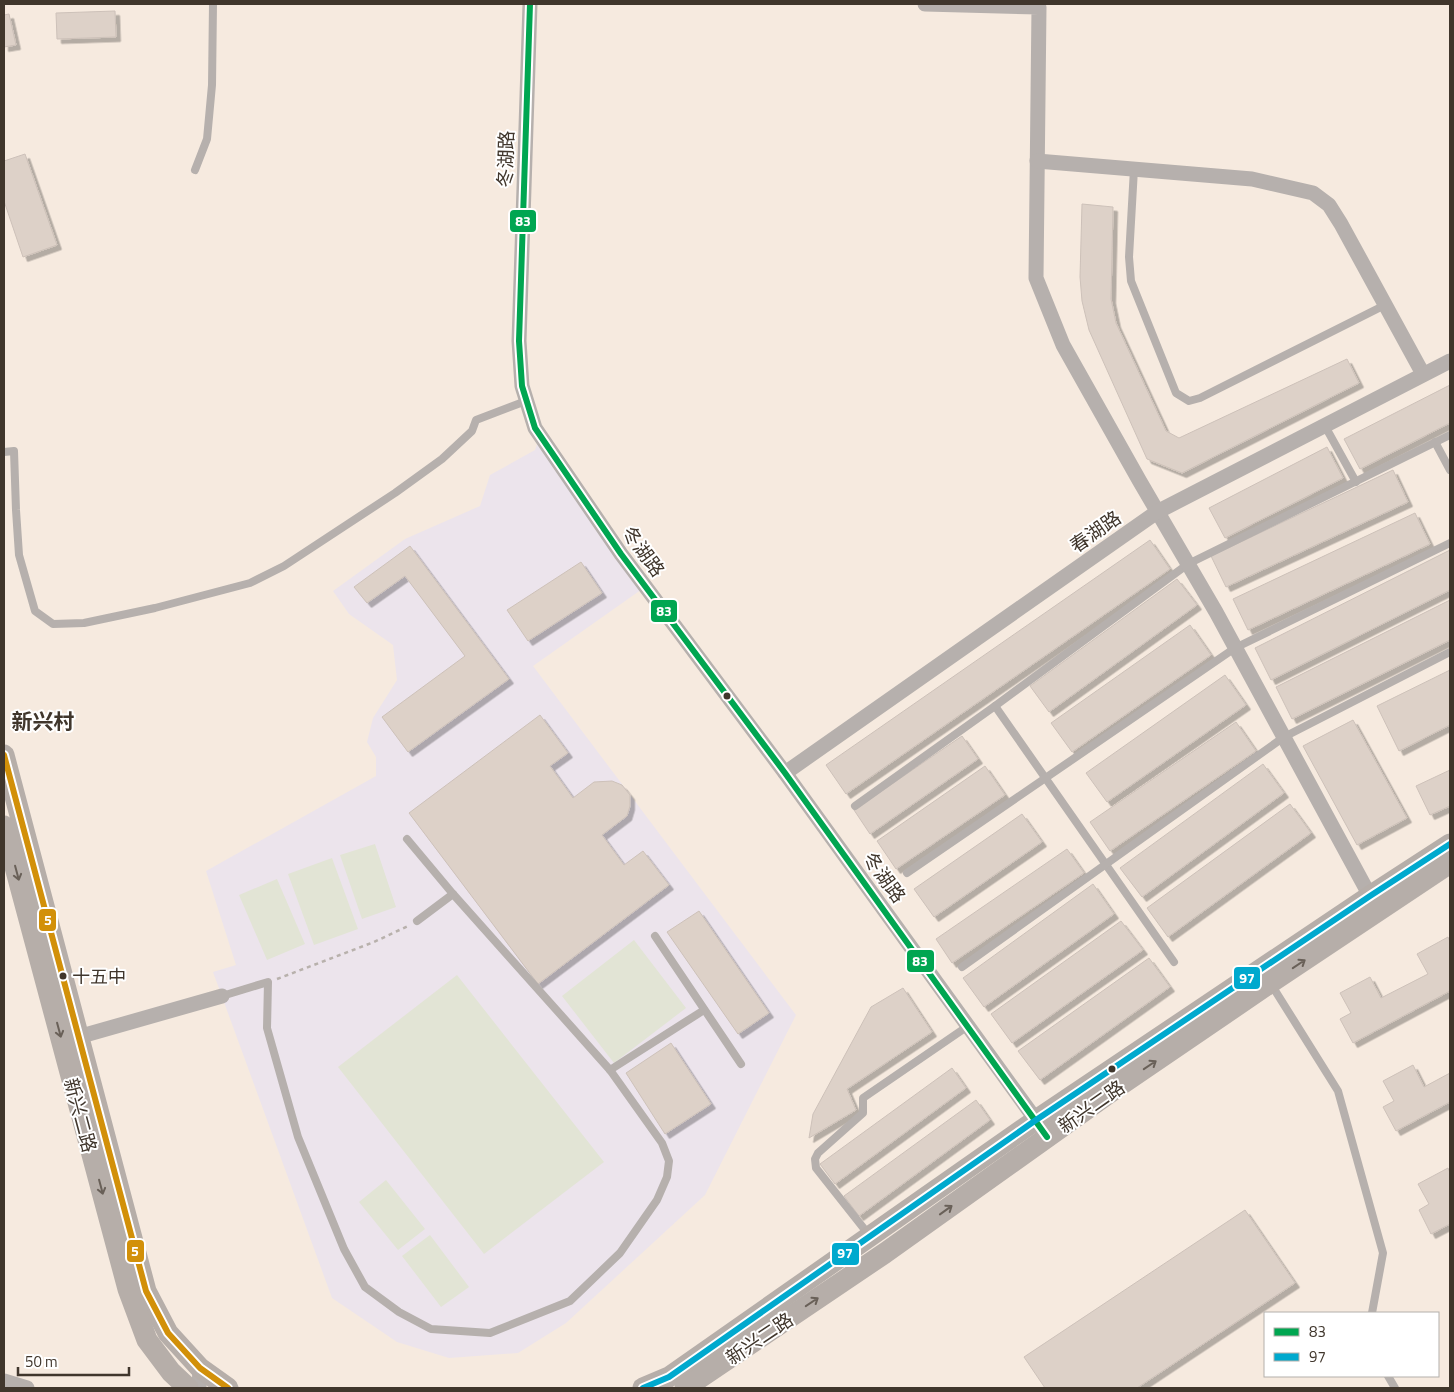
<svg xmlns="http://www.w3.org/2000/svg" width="1454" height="1392" font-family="'Titillium Web','Noto Sans SC',sans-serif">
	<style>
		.education { fill: #ece4ec }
		.green { fill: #e2e4d5 }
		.building { fill: #ddd1c8; stroke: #cdc1b9; filter: url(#shadow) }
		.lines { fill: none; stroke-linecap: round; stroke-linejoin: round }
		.path { stroke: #b8b1ac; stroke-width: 2.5; stroke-dasharray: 4 4; stroke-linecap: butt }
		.service { stroke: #b6b0ad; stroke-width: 8 }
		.minor { stroke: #b6b0ad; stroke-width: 15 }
		.secondary { stroke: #b6aea9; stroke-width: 21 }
		.bus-1-casing { stroke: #fff; stroke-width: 10 }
		.bus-2-casing { stroke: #fff; stroke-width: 10 }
		.bus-3-casing { stroke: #fff; stroke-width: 10 }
		.bus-1 { stroke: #00a651; stroke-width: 6 }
		.bus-2 { stroke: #00a9ce; stroke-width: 6 }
		.bus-3 { stroke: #d29009; stroke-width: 6 }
		.oneway { stroke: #696058 }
		.bus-dot { fill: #40362c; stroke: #fff; stroke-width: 2 }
		.labels { text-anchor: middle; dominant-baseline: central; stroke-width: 4; stroke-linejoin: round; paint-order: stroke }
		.bus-label { font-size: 18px; fill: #40362c; stroke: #fff; text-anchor: start }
		.street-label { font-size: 19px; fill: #40362c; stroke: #fff }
		.quarter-label { font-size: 21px; font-weight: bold; fill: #40362c; stroke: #fff }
		.line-badge { stroke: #fff; stroke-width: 2 }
		.badge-label { font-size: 14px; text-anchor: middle; font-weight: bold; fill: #fff }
	</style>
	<defs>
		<filter id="shadow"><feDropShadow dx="4.5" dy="4.5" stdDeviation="0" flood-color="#0004"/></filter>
	</defs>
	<rect width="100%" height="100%" fill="#f6eadf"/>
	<path class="education" d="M 540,436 L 645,587 L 533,666 L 796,1015 L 705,1195 L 566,1323 L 518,1353 L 449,1358 L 397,1342 L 332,1298 L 213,972 L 236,965 L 206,871 L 376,776 L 376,757 L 367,742 L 373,718 L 397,680 L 393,645 L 349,614 L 333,591 L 405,539 L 480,506 L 490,475 L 535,450 Z"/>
	<g class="green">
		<path d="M 375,844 L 396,907 L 362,919 L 340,855 Z"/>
		<path d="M 332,858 L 358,929 L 314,945 L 288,874 Z"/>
		<path d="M 277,879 L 305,944 L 267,960 L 239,895 Z"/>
		<path d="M 634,940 L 686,1008 L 614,1063 L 562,996 Z"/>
		<path d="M 457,975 L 604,1162 L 484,1254 L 338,1067 Z"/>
		<path d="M 386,1180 L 425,1229 L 398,1250 L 359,1202 Z"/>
		<path d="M 430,1235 L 469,1287 L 441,1307 L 402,1256 Z"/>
	</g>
	<g class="building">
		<path d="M 115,11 L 116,37 L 57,39 L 56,13 Z"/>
		<path d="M 9,14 L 16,45 L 4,47 L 4,15 Z"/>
		<path d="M 25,154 L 57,245 L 23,257 L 4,201 L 4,161 Z"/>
		<path d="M 1082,204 L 1113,207 L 1111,299 L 1116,323 L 1166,431 L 1179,438 L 1347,359 L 1359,383 L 1182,473 L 1147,459 L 1089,330 L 1082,301 L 1080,277 Z"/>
		<path d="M 1450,385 L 1450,423 L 1360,469 L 1344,439 Z"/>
		<path d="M 1327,447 L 1343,478 L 1225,538 L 1209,508 Z"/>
		<path d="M 1393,470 L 1408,502 L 1226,587 L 1211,556 Z"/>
		<path d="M 1415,513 L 1430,544 L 1248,630 L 1233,599 Z"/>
		<path d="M 1150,540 L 1170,569 L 846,794 L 826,765 Z"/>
		<path d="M 410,546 L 509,679 L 408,752 L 382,717 L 465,656 L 405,576 L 367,603 L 354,587 Z"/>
		<path d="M 1450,550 L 1450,590 L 1271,680 L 1255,648 Z"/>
		<path d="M 581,562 L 602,593 L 528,641 L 507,610 Z"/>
		<path d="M 1177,579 L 1197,605 L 1049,712 L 1030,686 Z"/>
		<path d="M 1450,600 L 1450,640 L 1292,719 L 1276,687 Z"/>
		<path d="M 1190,625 L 1211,655 L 1072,752 L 1051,723 Z"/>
		<path d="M 1450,670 L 1450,725 L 1399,751 L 1377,706 Z"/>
		<path d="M 1225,675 L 1246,705 L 1107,802 L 1086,773 Z"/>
		<path d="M 540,715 L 568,753 L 550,766 L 573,798 L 594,782 L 612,781 L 622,785 L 630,795 L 630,806 L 627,816 L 602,835 L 624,865 L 643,851 L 669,885 L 538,984 L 409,813 Z"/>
		<path d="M 1353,720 L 1407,818 L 1357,845 L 1303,746 Z"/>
		<path d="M 1236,722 L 1256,751 L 1110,851 L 1090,822 Z"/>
		<path d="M 962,736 L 978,759 L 870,834 L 854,810 Z"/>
		<path d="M 1263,764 L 1284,793 L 1142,897 L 1120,868 Z"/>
		<path d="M 985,766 L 1005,795 L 896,869 L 877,841 Z"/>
		<path d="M 1450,770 L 1450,806 L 1430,815 L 1416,786 Z"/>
		<path d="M 1290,804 L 1311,833 L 1168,937 L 1147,908 Z"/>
		<path d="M 1022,814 L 1042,842 L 934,917 L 914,889 Z"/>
		<path d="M 1067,849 L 1084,873 L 952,963 L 936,939 Z"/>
		<path d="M 1093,884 L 1114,914 L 984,1007 L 963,978 Z"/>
		<path d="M 699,911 L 769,1013 L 738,1034 L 667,932 Z"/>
		<path d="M 1121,921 L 1143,950 L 1012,1043 L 991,1014 Z"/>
		<path d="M 1448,937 L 1450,942 L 1450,991 L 1353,1043 L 1340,1019 L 1351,1013 L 1340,993 L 1370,977 L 1381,998 L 1428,974 L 1417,954 Z"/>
		<path d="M 1149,958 L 1170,987 L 1040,1080 L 1018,1051 Z"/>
		<path d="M 903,988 L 932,1032 L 847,1089 L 856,1110 L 809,1138 L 813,1114 L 871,1007 Z"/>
		<path d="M 671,1043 L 711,1104 L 665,1134 L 626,1073 Z"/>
		<path d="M 1413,1065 L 1424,1087 L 1450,1073 L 1450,1102 L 1396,1131 L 1383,1107 L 1394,1101 L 1383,1081 Z"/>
		<path d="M 952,1068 L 966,1088 L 835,1184 L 820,1164 Z"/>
		<path d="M 976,1100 L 990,1120 L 859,1216 L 844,1196 Z"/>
		<path d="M 1448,1168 L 1450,1173 L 1450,1224 L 1431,1234 L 1419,1210 L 1429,1204 L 1418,1184 Z"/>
		<path d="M 1245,1210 L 1295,1283 L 1137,1388 L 1045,1388 L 1024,1357 Z"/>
	</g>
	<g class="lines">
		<path class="path" d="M 277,979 L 374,942 L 408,926"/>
		<g class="service">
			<path d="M 1134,169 L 1129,257 L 1131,281 L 1176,393 L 1189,401 L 1200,398 L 1385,305"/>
			<path d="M 195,170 L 207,139 L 212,85 L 213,4"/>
			<path d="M 1325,426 L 1356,482"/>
			<path d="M 1435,442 L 1450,470"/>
			<path d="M 4,452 L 14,451 L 16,510 L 19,555 L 35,611 L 53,624 L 84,623 L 155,608 L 250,583 L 284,566 L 395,493 L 442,459 L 472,431 L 476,420 L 526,401"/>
			<path d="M 995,706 L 1174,962"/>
			<path d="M 855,806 L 995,706 L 1188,564 L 1450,435"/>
			<path d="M 907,873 L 1235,648 L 1450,543"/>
			<path d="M 417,921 L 453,894"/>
			<path d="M 655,936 L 741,1064"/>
			<path d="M 962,967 L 1284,737 L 1450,652"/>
			<path d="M 1271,984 L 1338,1091 L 1383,1253 L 1372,1313"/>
			<path d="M 222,996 L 268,982 L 267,1028 L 298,1137 L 344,1249 L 365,1287 L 399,1312 L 431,1329 L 490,1333 L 570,1301 L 620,1253 L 657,1200 L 667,1177 L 669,1161 L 662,1143 L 610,1070 L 453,894 L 407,839"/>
			<path d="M 610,1070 L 704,1010"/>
			<path d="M 869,1235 L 816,1168 L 815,1159 L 818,1153 L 863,1113 L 863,1098 L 968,1026"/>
			<path d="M 1388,1376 L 1395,1388"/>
		</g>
		<g class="minor">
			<path d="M 530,4 L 519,341 L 522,386 L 535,428 L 621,554 L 785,773 L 1041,1127"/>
			<path d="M 925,4 L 1039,7 L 1036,278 L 1063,345 L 1139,480 L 1216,612 L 1370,896"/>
			<path d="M 1037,161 L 1252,179 L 1313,193 L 1329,205 L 1341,224 L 1423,374"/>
			<path d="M 785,773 L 1157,512 L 1450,361"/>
			<path d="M 78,1037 L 222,996"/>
			<path d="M 4,1381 L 27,1388"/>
			<path d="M 199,1388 L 200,1368"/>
		</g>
		<g class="secondary">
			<path d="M 4,755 L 146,1291 L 168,1333 L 200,1368 L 228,1388"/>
			<path d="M 4,826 L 128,1289 L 147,1340 L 171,1372 L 188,1388"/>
			<path d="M 643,1388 L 669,1377 L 1036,1120 L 1370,896 L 1450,844"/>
			<path d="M 685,1388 L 885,1253 L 1122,1084 L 1270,983 L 1450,863"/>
		</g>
		<defs>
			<path id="bus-1" d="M 530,4 L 519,341 L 522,386 L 535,428 L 621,554 L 785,773 L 1047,1137"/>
			<path id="bus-2" d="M 643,1388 L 669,1377 L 1036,1120 L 1370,896 L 1450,844"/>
			<path id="bus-3" d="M 4,755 L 146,1291 L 168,1333 L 200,1368 L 228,1388"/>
		</defs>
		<use href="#bus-1" class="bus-1-casing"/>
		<use href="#bus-2" class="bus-2-casing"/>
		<use href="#bus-3" class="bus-3-casing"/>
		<use href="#bus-1" class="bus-1"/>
		<use href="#bus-2" class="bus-2"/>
		<use href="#bus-3" class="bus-3"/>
	</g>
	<defs><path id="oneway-shaft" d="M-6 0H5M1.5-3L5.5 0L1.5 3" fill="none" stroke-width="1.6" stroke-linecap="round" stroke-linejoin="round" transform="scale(1.25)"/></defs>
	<g class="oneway">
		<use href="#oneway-shaft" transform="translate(17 873) rotate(75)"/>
		<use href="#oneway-shaft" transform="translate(1299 964) rotate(-34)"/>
		<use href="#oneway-shaft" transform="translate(59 1030) rotate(75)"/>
		<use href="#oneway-shaft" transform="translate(1150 1065) rotate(-34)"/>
		<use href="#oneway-shaft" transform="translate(101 1187) rotate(75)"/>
		<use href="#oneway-shaft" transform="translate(946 1210) rotate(-36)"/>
		<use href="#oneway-shaft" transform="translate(812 1302) rotate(-34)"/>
	</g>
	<g class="bus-dot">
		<circle cx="727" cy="696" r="4.5"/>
		<circle cx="63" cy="976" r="4.5"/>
		<circle cx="1112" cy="1069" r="4.5"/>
	</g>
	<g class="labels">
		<g class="bus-label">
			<text x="72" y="976">十五中</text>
		</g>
		<g class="street-label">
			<text transform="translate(505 159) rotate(-88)">冬湖路</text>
			<text transform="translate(1095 531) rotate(-35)">春湖路</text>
			<text transform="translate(644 551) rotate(54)">冬湖路</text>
			<text transform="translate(885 877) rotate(54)">冬湖路</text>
			<text transform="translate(1091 1106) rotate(-35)">新兴二路</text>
			<text transform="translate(81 1115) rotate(75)">新兴二路</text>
			<text transform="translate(759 1338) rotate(-34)">新兴二路</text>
		</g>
		<g class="quarter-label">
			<text x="43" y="721">新兴村</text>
		</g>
	</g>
	<g class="line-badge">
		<rect x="509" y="209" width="28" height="24" rx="5" fill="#00a651"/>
		<rect x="650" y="599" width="28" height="24" rx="5" fill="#00a651"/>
		<rect x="38" y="908" width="19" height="24" rx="5" fill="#d29009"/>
		<rect x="906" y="949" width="29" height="24" rx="5" fill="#00a651"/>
		<rect x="1233" y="966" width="28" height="24" rx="5" fill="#00a9ce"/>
		<rect x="126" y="1239" width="19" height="24" rx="5" fill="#d29009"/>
		<rect x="831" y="1242" width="29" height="24" rx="5" fill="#00a9ce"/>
	</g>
	<g class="badge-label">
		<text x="523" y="226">83</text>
		<text x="664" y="616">83</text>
		<text x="48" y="925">5</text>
		<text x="920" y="966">83</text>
		<text x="1247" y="983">97</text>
		<text x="135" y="1256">5</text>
		<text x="845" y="1258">97</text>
	</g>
	<rect width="1454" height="1392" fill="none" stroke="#40362c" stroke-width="10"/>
	<rect x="1264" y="1312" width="175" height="65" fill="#ffffff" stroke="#b3afab"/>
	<rect x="1274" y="1328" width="25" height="8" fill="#00a651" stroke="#b3afab"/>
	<text x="1309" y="1337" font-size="15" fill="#40362c">83</text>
	<rect x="1274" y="1353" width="25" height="8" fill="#00a9ce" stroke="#b3afab"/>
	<text x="1309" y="1362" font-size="15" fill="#40362c">97</text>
	<path d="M18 1367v8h111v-8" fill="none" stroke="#40362c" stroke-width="2.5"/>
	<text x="25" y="1367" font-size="15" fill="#40362c" stroke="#ffffff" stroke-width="4" paint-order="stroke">50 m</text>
</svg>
